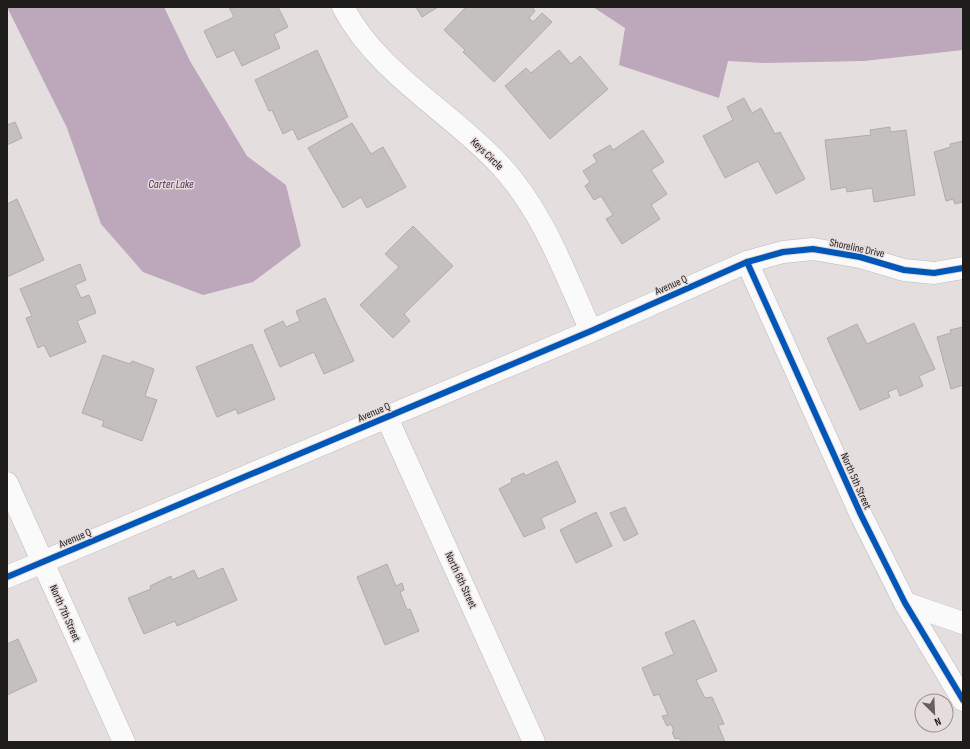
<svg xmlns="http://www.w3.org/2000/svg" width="970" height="749" font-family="'Sofia Sans Condensed',sans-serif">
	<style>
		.water { fill: #bda7bb }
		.building { fill: #c5c0c0; stroke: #b0acac }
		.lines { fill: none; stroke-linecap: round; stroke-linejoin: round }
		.minor-casing { stroke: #beb9b9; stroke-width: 23 }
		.minor { stroke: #fbfafa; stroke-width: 22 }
		.cycleway-casing { stroke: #e6dcdc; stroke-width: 8 }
		.cycleway { stroke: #0057b8; stroke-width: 6 }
		.labels { text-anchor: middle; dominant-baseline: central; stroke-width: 3; stroke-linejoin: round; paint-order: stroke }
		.street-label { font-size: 11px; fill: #1f1c1c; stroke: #e6dcdc }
		.water-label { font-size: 12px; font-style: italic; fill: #532d55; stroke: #e6dcdc }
	</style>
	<rect width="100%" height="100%" fill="#e4dede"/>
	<g class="water">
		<path d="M 7,7 L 164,7 L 190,61 L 247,156 L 286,185 L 301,246 L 253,282 L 203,295 L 143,272 L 101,224 L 67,128 Z"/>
		<path d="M 593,7 L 963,7 L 963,50 L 864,61 L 765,63 L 728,61 L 719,98 L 619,65 L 625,28 Z"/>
	</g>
	<g class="building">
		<path d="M 229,7 L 278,7 L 288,27 L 274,34 L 280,48 L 242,66 L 234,50 L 217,58 L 204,31 L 234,17 Z"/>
		<path d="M 416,7 L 438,7 L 422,17 Z"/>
		<path d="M 466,7 L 532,7 L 535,11 L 529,18 L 533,22 L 542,13 L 552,22 L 494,82 L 463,52 L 465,50 L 444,30 Z"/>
		<path d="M 317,50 L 348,117 L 298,140 L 293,129 L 283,134 L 272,110 L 269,111 L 255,80 Z"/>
		<path d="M 559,50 L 571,64 L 580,56 L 608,89 L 550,139 L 505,86 L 526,68 L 531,73 Z"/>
		<path d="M 744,98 L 752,113 L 761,108 L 775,134 L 780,132 L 805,179 L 776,194 L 758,161 L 725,178 L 703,136 L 733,120 L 727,107 Z"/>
		<path d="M 15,122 L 22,138 L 7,145 L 7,125 Z"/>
		<path d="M 352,123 L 371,154 L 383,147 L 406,187 L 367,208 L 361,197 L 343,208 L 308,148 Z"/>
		<path d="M 890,127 L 890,132 L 906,130 L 915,195 L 874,202 L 872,188 L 847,192 L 846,187 L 831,190 L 825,140 L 871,135 L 870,130 Z"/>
		<path d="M 643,130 L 664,162 L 651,170 L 667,194 L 651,205 L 660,219 L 622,244 L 606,219 L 613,215 L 601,196 L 594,200 L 585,186 L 590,182 L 583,171 L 597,162 L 593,155 L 610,145 L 613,150 Z"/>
		<path d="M 963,141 L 963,202 L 955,204 L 953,199 L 946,201 L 934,152 L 951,147 L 950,144 Z"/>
		<path d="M 17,199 L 44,260 L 7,277 L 7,204 Z"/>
		<path d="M 413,226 L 453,266 L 404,314 L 410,321 L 393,338 L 360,305 L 399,267 L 385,254 Z"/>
		<path d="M 80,264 L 86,280 L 75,285 L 81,298 L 89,295 L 96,313 L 77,321 L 86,342 L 50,357 L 44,345 L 38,348 L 26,318 L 32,316 L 20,289 Z"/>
		<path d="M 325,298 L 354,361 L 324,374 L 314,352 L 280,367 L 264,330 L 283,321 L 286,327 L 300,321 L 296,311 Z"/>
		<path d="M 914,323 L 935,369 L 919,376 L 923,386 L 900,396 L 897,388 L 888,392 L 890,397 L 860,410 L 827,338 L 857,324 L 867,344 Z"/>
		<path d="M 963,327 L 963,385 L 951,389 L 937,337 L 951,333 L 950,330 Z"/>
		<path d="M 252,344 L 275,399 L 238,414 L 236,409 L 217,417 L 196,367 Z"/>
		<path d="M 103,355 L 130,364 L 132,361 L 154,369 L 145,396 L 157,400 L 142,441 L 102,426 L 104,421 L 82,413 Z"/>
		<path d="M 557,461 L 576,502 L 541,518 L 545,528 L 524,537 L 499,489 L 512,482 L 511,479 L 524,473 L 525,476 Z"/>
		<path d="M 625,507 L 638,534 L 624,541 L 610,513 Z"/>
		<path d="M 596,512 L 612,546 L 576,563 L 560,530 Z"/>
		<path d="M 387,564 L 396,586 L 402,583 L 404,590 L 400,592 L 407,610 L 410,609 L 419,631 L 385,645 L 357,577 Z"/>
		<path d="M 223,568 L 237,600 L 177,626 L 175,621 L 144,634 L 128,598 L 151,589 L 150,586 L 171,576 L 172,580 L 194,570 L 198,579 Z"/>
		<path d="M 694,620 L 717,671 L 696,680 L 705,698 L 712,697 L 724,724 L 718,725 L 725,742 L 681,742 L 679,738 L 675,739 L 672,732 L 674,731 L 671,724 L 667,726 L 662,716 L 668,715 L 659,694 L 654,696 L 642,668 L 674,654 L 665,633 Z"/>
		<path d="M 18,639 L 37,681 L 7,695 L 7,644 Z"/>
	</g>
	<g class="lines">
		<defs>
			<g id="minor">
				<path d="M 343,7 C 378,74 450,111 500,165 C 543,211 565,274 591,331"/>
				<path d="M 747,262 L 861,515 L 905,603 L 963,700"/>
				<path d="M 387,418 L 534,742"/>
				<path d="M 7,483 L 124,742"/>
				<path d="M 7,577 L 591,331 L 747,262 L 783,252 L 813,249 L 860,257 L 904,270 L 934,273 L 963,268"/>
				<path d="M 905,603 L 963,623"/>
			</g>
		</defs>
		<use href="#minor" class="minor-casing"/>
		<use href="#minor" class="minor"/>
		<defs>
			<g id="cycleway">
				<path d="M 747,262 L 861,515 L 905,603 L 963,700"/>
				<path d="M 7,577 L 591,331 L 747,262 L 783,252 L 813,249 L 860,257 L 904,270 L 934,273 L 963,268"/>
			</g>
		</defs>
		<use href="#cycleway" class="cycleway-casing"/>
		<use href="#cycleway" class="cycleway"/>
	</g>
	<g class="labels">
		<g class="street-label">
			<text transform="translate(487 154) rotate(44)">Keys Circle</text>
			<text transform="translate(857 248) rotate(12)">Shoreline Drive</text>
			<text transform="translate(671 285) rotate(-24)">Avenue Q</text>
			<text transform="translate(374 412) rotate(-23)">Avenue Q</text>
			<text transform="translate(856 481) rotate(66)">North 5th Street</text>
			<text transform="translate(75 538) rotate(-23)">Avenue Q</text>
			<text transform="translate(461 580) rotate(65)">North 6th Street</text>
			<text transform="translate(65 613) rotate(66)">North 7th Street</text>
		</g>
		<g class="water-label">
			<text x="171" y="184">Carter Lake</text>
		</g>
	</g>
	<rect width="970" height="749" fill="none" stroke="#1f1c1c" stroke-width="16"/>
	<g transform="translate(934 713) rotate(156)"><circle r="19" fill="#e6dcdc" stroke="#968f8f"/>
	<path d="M0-3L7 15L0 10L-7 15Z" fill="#646060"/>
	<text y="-6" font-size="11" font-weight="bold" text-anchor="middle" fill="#1f1c1c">N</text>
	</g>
</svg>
